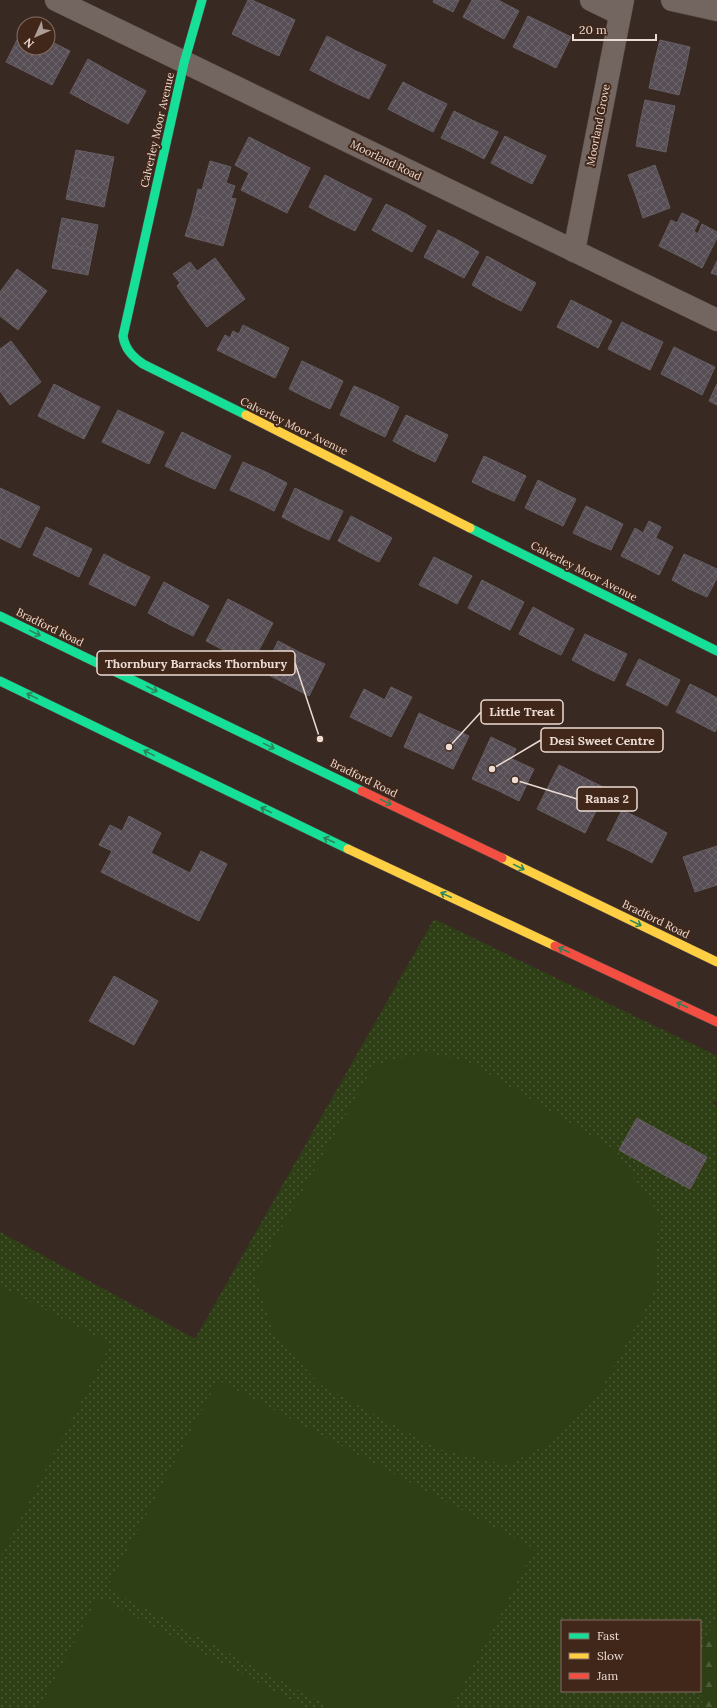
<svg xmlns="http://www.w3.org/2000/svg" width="717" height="1708" font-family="Lora,serif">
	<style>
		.grass { fill: url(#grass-dots) }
		.forest { fill: url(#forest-firs) }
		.garden { fill: #2f3f15 }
		.building { fill: url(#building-cross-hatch); stroke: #665e61 }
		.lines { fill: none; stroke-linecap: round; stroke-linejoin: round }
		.street-casing { stroke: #534741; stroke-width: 23 }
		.fast-casing { stroke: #534741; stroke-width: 10 }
		.slow-casing { stroke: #534741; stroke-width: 10 }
		.jam-casing { stroke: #534741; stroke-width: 10 }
		.street { stroke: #736661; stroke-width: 22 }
		.fast { stroke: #16e098; stroke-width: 9 }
		.slow { stroke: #ffcf43; stroke-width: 9 }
		.jam { stroke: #f24e42; stroke-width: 9 }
		.oneway { stroke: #2c8459 }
		.labels { text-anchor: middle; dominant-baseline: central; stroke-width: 4; stroke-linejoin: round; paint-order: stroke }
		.street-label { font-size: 11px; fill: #ecdbd3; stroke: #41271a }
		.leader { fill: none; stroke: #ecdbd3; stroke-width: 1.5 }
		.callout-dot { fill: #ecdbd3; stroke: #41271a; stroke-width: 1.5 }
		.callout { fill: #41271a; stroke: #ecdbd3; stroke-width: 1.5 }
		.callout-label { font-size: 12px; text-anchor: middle; font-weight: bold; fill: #ecdbd3 }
	</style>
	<defs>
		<pattern id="grass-dots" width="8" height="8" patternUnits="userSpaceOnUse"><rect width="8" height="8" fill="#2f3f15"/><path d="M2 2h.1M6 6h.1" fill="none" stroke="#4d5a36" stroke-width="1.8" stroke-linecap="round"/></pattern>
		<pattern id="forest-firs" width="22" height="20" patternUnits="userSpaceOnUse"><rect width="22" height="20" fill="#2f3f15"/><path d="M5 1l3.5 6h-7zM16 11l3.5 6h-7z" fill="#4d5a36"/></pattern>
		<pattern id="building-cross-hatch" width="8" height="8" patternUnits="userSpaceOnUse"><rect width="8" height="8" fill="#564d55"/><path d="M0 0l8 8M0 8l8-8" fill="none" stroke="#6e666d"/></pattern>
	</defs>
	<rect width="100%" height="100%" fill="#382a23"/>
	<path class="grass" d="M 434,919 L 717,1056 L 717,1102 L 712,1101 L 717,1108 L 717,1614 L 700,1654 L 700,1621 L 562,1621 L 562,1691 L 699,1691 L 704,1708 L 0,1708 L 0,1232 L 195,1339 Z"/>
	<path class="forest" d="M 717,1614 L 717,1708 L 704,1708 L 699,1691 L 700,1654 Z"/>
	<g class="garden">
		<path d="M 424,1052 L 469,1062 L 615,1150 L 659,1214 L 655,1291 L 600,1392 L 552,1442 L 508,1465 L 438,1449 L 319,1384 L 274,1333 L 254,1276 L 374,1065 Z"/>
		<path d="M 0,1286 L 111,1344 L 0,1558 Z"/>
		<path d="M 218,1380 L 535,1549 L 451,1708 L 332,1708 L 107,1588 Z"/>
		<path d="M 98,1597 L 306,1708 L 39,1708 Z"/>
	</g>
	<g class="building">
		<path d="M 248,0 L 252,0 L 272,9 L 255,45 L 232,34 Z"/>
		<path d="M 434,0 L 459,0 L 453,12 L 433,2 Z"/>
		<path d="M 472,0 L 498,0 L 483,28 L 463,17 Z"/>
		<path d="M 498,0 L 519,11 L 504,39 L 483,28 Z"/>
		<path d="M 272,9 L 295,20 L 279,56 L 255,45 Z"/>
		<path d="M 528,16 L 549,26 L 534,57 L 513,47 Z"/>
		<path d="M 549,26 L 571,37 L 556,68 L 534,57 Z"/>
		<path d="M 23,28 L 24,48 L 41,48 L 28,73 L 6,62 Z"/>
		<path d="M 327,36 L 356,51 L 339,85 L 310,70 Z"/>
		<path d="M 48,40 L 70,51 L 52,85 L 28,73 L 41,48 L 48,48 Z"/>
		<path d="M 660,40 L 690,47 L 685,71 L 654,64 Z"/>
		<path d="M 356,51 L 386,65 L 369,99 L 339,85 Z"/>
		<path d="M 88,59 L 109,71 L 92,105 L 70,93 Z"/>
		<path d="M 654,64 L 685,71 L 679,95 L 649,88 Z"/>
		<path d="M 109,71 L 146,91 L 128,124 L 92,105 Z"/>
		<path d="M 403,82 L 424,93 L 411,121 L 388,109 Z"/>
		<path d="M 424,93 L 447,104 L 433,132 L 411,121 Z"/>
		<path d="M 645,100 L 675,106 L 670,129 L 640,123 Z"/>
		<path d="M 454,111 L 476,122 L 463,148 L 441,138 Z"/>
		<path d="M 476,122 L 498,132 L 484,159 L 463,148 Z"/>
		<path d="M 640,123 L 670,129 L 666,152 L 636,146 Z"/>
		<path d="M 505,136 L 525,146 L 512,174 L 491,163 Z"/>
		<path d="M 249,137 L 286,156 L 263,201 L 241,190 L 249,173 L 235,165 Z"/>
		<path d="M 525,146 L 546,156 L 532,184 L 512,174 Z"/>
		<path d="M 76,150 L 114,157 L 109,182 L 71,175 Z"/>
		<path d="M 286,156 L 310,168 L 287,213 L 263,201 Z"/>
		<path d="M 210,161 L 231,167 L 226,183 L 235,186 L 231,198 L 236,199 L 229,224 L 192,214 L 198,189 L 202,190 Z"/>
		<path d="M 655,165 L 663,187 L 636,196 L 628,175 Z"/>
		<path d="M 71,175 L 109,182 L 104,207 L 66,199 Z"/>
		<path d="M 325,175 L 348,187 L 331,219 L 309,207 Z"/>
		<path d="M 348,187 L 372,199 L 355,231 L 331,219 Z"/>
		<path d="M 663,187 L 670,208 L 643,218 L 636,196 Z"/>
		<path d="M 386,204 L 406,214 L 392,241 L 372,230 Z"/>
		<path d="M 682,213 L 699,221 L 681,257 L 659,246 L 671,220 L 677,223 Z"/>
		<path d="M 192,214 L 229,224 L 223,246 L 185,236 Z"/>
		<path d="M 406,214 L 426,226 L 412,252 L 392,241 Z"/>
		<path d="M 62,218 L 98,225 L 93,250 L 57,243 Z"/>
		<path d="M 702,224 L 717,232 L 717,238 L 702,268 L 681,257 L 694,231 L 698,234 Z"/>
		<path d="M 438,230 L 458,240 L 443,267 L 424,257 Z"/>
		<path d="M 458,240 L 479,252 L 464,278 L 443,267 Z"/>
		<path d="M 57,243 L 93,250 L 88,275 L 52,268 Z"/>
		<path d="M 487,256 L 510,269 L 495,298 L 472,285 Z"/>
		<path d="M 215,258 L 229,277 L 190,305 L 177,286 L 180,283 L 173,274 L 190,262 L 197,271 Z"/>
		<path d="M 717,261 L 717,275 L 711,273 Z"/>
		<path d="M 17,269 L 47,291 L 33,310 L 3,288 Z"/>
		<path d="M 510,269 L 536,283 L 521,311 L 495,298 Z"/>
		<path d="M 229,277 L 245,299 L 207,327 L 190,305 Z"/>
		<path d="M 3,288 L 33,310 L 18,330 L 0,316 L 0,292 Z"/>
		<path d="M 571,300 L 591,310 L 577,337 L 557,327 Z"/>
		<path d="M 591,310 L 612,321 L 598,348 L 577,337 Z"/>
		<path d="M 622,322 L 642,332 L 628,359 L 608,349 Z"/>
		<path d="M 243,325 L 265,336 L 250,366 L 217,350 L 225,335 L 230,338 L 233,331 L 239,334 Z"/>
		<path d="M 642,332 L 663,342 L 650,370 L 628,359 Z"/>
		<path d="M 265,336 L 289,348 L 275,378 L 250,366 Z"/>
		<path d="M 11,341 L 26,361 L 0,380 L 0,349 Z"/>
		<path d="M 674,347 L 694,357 L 681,384 L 661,374 Z"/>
		<path d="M 694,357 L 715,367 L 702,395 L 681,384 Z"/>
		<path d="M 26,361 L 41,382 L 10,405 L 0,391 L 0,380 Z"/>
		<path d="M 302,361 L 323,371 L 309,399 L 289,389 Z"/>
		<path d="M 323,371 L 343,381 L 330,409 L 309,399 Z"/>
		<path d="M 54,384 L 77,396 L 62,428 L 38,416 Z"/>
		<path d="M 717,384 L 717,405 L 709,401 Z"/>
		<path d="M 354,386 L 377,396 L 362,426 L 340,415 Z"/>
		<path d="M 77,396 L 100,407 L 84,439 L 62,428 Z"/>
		<path d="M 377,396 L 399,407 L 385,437 L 362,426 Z"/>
		<path d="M 118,410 L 141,421 L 126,453 L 102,442 Z"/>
		<path d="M 406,415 L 427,425 L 414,452 L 393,441 Z"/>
		<path d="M 141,421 L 164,432 L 149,464 L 126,453 Z"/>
		<path d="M 427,425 L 448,435 L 435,462 L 414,452 Z"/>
		<path d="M 182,432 L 206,444 L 190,478 L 165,466 Z"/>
		<path d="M 206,444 L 231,456 L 215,489 L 190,478 Z"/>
		<path d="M 484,456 L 505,466 L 493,492 L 472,482 Z"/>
		<path d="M 243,462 L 266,472 L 252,500 L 230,490 Z"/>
		<path d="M 505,466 L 526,476 L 514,501 L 493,492 Z"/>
		<path d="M 266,472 L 287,483 L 274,511 L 252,500 Z"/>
		<path d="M 538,480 L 557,490 L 544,517 L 525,508 Z"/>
		<path d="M 0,488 L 17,496 L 0,531 Z"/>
		<path d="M 295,488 L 319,500 L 305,529 L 282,517 Z"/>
		<path d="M 557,490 L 576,499 L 563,526 L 544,517 Z"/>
		<path d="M 17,496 L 40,507 L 20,548 L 0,538 L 0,531 Z"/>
		<path d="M 319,500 L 343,511 L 329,540 L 305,529 Z"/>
		<path d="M 586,506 L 605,515 L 592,542 L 573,533 Z"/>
		<path d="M 605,515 L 623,524 L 611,550 L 592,542 Z"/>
		<path d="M 351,516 L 372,527 L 359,552 L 338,541 Z"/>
		<path d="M 649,521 L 661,527 L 642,566 L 621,556 L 635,528 L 643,533 Z"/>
		<path d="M 46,527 L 69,538 L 56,566 L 33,555 Z"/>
		<path d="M 372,527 L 392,538 L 379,562 L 359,552 Z"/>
		<path d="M 69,538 L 92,549 L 79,577 L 56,566 Z"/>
		<path d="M 656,538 L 673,547 L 659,575 L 642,566 Z"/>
		<path d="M 104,554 L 127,566 L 112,595 L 89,584 Z"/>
		<path d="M 684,554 L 702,562 L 689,589 L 672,580 Z"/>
		<path d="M 434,557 L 452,566 L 438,594 L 419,585 Z"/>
		<path d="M 702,562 L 717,569 L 717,578 L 707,597 L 689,589 Z"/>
		<path d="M 127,566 L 150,577 L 135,606 L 112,595 Z"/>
		<path d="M 452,566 L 472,576 L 457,604 L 438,594 Z"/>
		<path d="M 482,580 L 503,591 L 489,619 L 468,608 Z"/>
		<path d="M 164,582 L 186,594 L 170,625 L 148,613 Z"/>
		<path d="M 503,591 L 524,602 L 510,630 L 489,619 Z"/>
		<path d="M 186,594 L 209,606 L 193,636 L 170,625 Z"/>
		<path d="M 228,599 L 251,611 L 229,653 L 206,641 Z"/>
		<path d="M 533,607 L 553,618 L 540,645 L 519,634 Z"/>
		<path d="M 251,611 L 273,623 L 251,665 L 229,653 Z"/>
		<path d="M 553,618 L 574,629 L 561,655 L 540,645 Z"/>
		<path d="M 585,634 L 606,644 L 593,671 L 572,660 Z"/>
		<path d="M 278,641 L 301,653 L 286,684 L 263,672 Z"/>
		<path d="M 606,644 L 627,654 L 614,681 L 593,671 Z"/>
		<path d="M 301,653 L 325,664 L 309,696 L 286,684 Z"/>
		<path d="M 639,659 L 660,670 L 647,695 L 626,685 Z"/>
		<path d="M 660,670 L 680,680 L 667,706 L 647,695 Z"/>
		<path d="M 690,684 L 710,694 L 696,722 L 676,712 Z"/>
		<path d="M 391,687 L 412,697 L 391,737 L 371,727 Z"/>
		<path d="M 364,689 L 385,700 L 371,727 L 350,717 Z"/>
		<path d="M 710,694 L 717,698 L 717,728 L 715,732 L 696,722 Z"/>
		<path d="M 419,713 L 444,725 L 429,758 L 404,747 Z"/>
		<path d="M 444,725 L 469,736 L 453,769 L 429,758 Z"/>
		<path d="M 491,737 L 516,749 L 497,790 L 472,779 Z"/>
		<path d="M 512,759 L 534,769 L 519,801 L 497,790 Z"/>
		<path d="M 559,765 L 607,789 L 585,833 L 537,809 Z"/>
		<path d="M 622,810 L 645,821 L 630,851 L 607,840 Z"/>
		<path d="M 129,816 L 161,833 L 151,853 L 190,873 L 201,851 L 227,864 L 199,921 L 101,872 L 112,851 L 99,845 L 110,825 L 122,831 Z"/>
		<path d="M 645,821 L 667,833 L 652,863 L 630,851 Z"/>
		<path d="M 717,846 L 717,878 L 708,849 Z"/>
		<path d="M 708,849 L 717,878 L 717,885 L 695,892 L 683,857 Z"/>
		<path d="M 114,976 L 158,1001 L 134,1045 L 89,1021 Z"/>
		<path d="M 637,1118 L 707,1157 L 690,1189 L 619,1150 Z"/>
	</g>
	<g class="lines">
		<defs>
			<g id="street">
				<path d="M 56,0 L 717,320"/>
				<path d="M 591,0 L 620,14"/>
				<path d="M 672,0 L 717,10"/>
				<path d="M 574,251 L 623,0"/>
			</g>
			<g id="fast">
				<path d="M 202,0 L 184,63 L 123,336 C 125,349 132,356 143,364 L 246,415"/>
				<path d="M 470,528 L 717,651"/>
				<path d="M 0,616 L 362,791"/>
				<path d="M 0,681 L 348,849"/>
			</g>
			<g id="slow">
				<path d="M 246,415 L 470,528"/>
				<path d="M 348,849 L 555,946"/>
				<path d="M 502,858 L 717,962"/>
			</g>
			<g id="jam">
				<path d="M 362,791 L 502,858"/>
				<path d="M 555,946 L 717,1022"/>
			</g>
		</defs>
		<use href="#street" class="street-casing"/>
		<use href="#fast" class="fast-casing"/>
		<use href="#slow" class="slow-casing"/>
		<use href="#jam" class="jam-casing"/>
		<use href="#street" class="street"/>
		<use href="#fast" class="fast"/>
		<use href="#slow" class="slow"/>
		<use href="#jam" class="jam"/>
	</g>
	<defs><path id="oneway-shaft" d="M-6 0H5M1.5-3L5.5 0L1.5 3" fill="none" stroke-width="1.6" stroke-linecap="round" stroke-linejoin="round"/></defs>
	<g class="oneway">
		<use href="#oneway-shaft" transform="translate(35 633) rotate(26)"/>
		<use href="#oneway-shaft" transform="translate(152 689) rotate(26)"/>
		<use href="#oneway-shaft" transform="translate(32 696) rotate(-154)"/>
		<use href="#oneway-shaft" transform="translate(269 746) rotate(26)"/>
		<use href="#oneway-shaft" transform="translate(149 753) rotate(-154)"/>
		<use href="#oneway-shaft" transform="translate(386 802) rotate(26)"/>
		<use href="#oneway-shaft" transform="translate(266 810) rotate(-154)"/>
		<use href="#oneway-shaft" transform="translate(329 840) rotate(-155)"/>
		<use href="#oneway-shaft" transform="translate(519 867) rotate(26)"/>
		<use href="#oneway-shaft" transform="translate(446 895) rotate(-155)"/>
		<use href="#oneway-shaft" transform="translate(636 923) rotate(26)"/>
		<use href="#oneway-shaft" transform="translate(564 950) rotate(-155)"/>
		<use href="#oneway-shaft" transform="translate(682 1005) rotate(-155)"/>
	</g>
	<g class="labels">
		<g class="street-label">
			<text transform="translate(598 125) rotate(-79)">Moorland Grove</text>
			<text transform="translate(157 130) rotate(-77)">Calverley Moor Avenue</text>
			<text transform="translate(386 160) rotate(26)">Moorland Road</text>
			<text transform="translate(294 426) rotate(26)">Calverley Moor Avenue</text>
			<text transform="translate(584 571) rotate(27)">Calverley Moor Avenue</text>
			<text transform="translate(50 627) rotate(26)">Bradford Road</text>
			<text transform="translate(364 778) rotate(26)">Bradford Road</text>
			<text transform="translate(656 919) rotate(26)">Bradford Road</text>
		</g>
	</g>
	<path class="leader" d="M320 739L295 663M449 747L481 712M492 769L541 740M515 780L577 799"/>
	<g class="callout-dot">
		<circle cx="320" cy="739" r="4"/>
		<circle cx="449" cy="747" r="4"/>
		<circle cx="492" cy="769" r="4"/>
		<circle cx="515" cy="780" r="4"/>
	</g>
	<g class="callout">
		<rect x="97" y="651" width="198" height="24" rx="4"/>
		<rect x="481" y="700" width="82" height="24" rx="4"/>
		<rect x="541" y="728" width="122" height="24" rx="4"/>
		<rect x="577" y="787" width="60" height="24" rx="4"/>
	</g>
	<g class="callout-label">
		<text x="196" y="668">Thornbury Barracks Thornbury</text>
		<text x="522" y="716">Little Treat</text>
		<text x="602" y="745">Desi Sweet Centre</text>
		<text x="607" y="803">Ranas 2</text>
	</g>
	<rect x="561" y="1620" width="140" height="72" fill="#41271a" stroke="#856f64"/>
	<rect x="569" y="1633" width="20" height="6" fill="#16e098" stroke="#856f64"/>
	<text x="597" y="1640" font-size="12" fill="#ecdbd3">Fast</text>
	<rect x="569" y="1653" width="20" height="6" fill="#ffcf43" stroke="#856f64"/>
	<text x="597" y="1660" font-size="12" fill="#ecdbd3">Slow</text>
	<rect x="569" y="1673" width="20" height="6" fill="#f24e42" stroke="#856f64"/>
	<text x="597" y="1680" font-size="12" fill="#ecdbd3">Jam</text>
	<g transform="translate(36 36) rotate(225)"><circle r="19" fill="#41271a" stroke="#856f64"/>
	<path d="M0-3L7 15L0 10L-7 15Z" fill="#ad9d95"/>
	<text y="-6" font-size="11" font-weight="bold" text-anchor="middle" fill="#ecdbd3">N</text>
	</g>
	<path d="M573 34v6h83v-6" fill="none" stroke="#ecdbd3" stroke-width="2"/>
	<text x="579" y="34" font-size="12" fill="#ecdbd3" stroke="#41271a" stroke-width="3" paint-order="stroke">20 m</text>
</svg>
